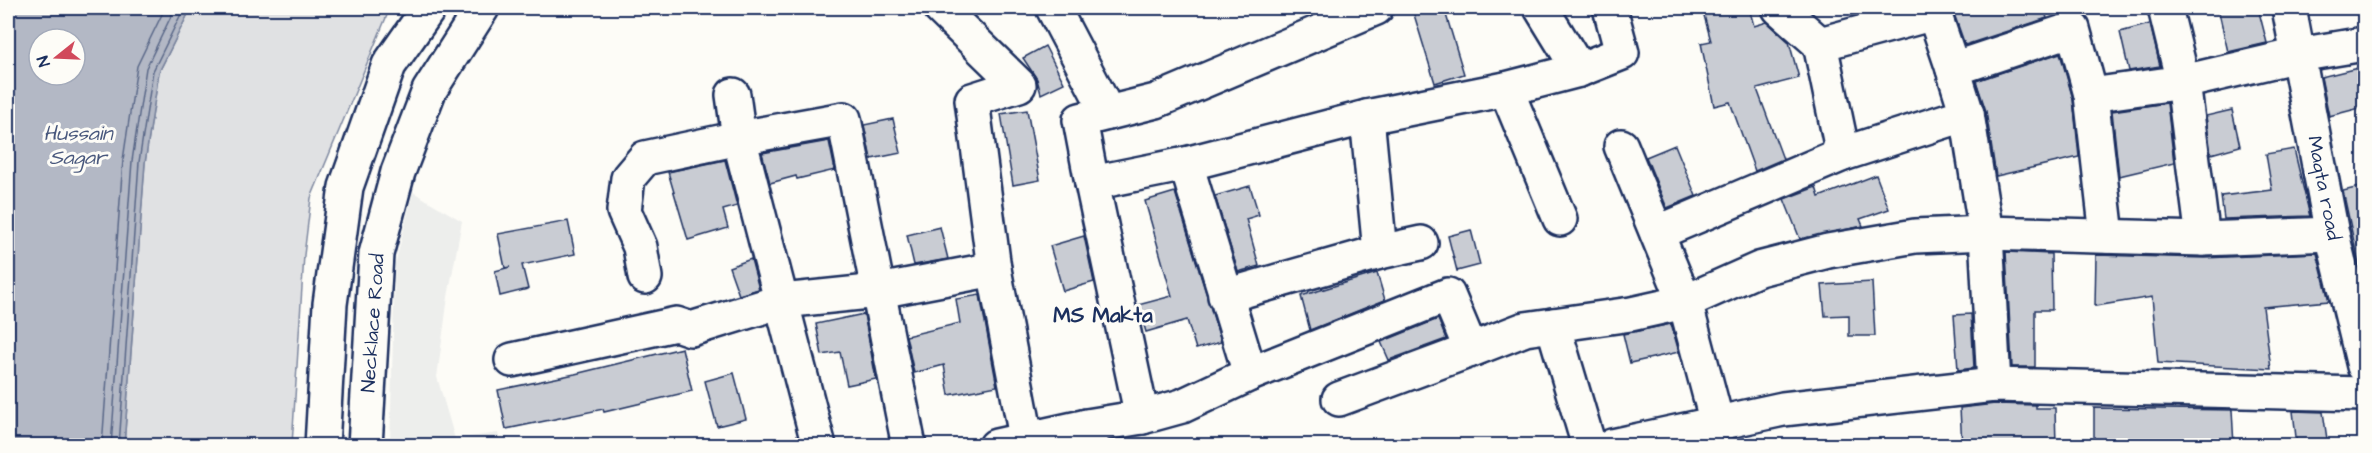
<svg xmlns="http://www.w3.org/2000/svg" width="2372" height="453" font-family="'Architects Daughter',sans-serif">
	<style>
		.built { fill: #edeeec }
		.green { fill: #e0e1e3; stroke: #7e88a0; stroke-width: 1.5 }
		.water { fill: #b3b8c5; stroke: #76819c; stroke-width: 1.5; fill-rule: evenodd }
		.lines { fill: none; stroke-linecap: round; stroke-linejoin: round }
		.shore { stroke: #586687; stroke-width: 1.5 }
		.building { fill: #c9ccd3; stroke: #1b2f5e; stroke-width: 1.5 }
		.minor-casing { stroke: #1b2f5e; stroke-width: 38 }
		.major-casing { stroke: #1b2f5e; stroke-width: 38 }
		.minor { stroke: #fdfcf7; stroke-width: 33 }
		.major { stroke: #fdfcf7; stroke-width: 33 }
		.labels { text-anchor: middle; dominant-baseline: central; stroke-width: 6; stroke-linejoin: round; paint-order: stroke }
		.street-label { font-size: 20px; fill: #1b2f5e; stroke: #fdfcf7 }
		.water-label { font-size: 21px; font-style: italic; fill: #49587d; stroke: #fdfcf7 }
		.neighbourhood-label { font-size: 21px; font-weight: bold; fill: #1b2f5e; stroke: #fdfcf7 }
	</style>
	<rect width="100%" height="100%" fill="#fdfcf7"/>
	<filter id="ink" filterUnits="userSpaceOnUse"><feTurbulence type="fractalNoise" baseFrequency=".0167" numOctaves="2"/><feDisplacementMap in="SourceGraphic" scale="12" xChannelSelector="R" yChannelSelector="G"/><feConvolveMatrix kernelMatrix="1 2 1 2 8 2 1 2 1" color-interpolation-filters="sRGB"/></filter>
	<g filter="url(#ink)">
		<path class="built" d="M 413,192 L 462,221 L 448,297 L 437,377 L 455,439 L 498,433 L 501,445 L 390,445 L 395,265 Z"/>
		<path class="green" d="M 191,8 L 390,8 L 311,198 L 304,255 L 292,445 L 124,446 L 145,163 L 159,72 Z"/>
		<path class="water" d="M 8,8 L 191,8 L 159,72 L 145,163 L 124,445 L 8,445 ZM 39,39 L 75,39 L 75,75 L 39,75 Z"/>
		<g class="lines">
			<g class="shore">
				<path d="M 102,446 L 123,160 L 137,66 L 165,8"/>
				<path d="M 111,446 L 132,161 L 146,68 L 175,8"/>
				<path d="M 119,446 L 139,162 L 153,71 L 184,8"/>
			</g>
		</g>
		<g class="building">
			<path d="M 1412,8 L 1444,8 L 1464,74 L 1435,83 Z"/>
			<path d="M 1702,8 L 1749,8 L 1754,26 L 1767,22 L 1789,42 L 1799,78 L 1757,89 L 1783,159 L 1755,171 L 1730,102 L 1714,106 L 1701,43 L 1711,41 Z"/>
			<path d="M 1952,8 L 2044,8 L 2047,18 L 1965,45 Z"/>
			<path d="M 2218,8 L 2258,8 L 2267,43 L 2228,52 Z"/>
			<path d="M 2150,24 L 2160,66 L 2129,71 L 2120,32 Z"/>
			<path d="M 1045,46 L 1064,83 L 1041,94 L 1037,79 L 1023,58 Z"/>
			<path d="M 2060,53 L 2073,99 L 2079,157 L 1996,176 L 1986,111 L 1976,81 Z"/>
			<path d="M 2358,68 L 2364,97 L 2364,107 L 2329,116 L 2321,77 Z"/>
			<path d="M 2167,103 L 2174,163 L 2119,176 L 2112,111 Z"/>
			<path d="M 1027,110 L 1040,180 L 1013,185 L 1001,114 Z"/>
			<path d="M 2232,110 L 2240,146 L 2211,154 L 2206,116 Z"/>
			<path d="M 893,119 L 901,153 L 871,159 L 864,125 Z"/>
			<path d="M 829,141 L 835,170 L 797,179 L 796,176 L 770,183 L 762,153 Z"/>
			<path d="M 1675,145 L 1696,196 L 1667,208 L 1646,157 Z"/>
			<path d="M 2294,149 L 2310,216 L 2224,219 L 2221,196 L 2272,190 L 2266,154 Z"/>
			<path d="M 725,160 L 737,206 L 723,210 L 728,228 L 688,240 L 668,172 Z"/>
			<path d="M 1876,175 L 1889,209 L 1860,219 L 1863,226 L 1800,239 L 1784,199 L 1816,187 L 1819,197 Z"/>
			<path d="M 1250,186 L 1259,215 L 1246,219 L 1259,266 L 1238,272 L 1215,196 Z"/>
			<path d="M 2364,186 L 2364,288 L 2343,191 Z"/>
			<path d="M 1175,192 L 1221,342 L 1196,349 L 1187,320 L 1146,332 L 1138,305 L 1172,296 L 1145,201 Z"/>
			<path d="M 568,221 L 575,254 L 522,265 L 528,289 L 500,296 L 495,271 L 510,267 L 505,268 L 498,234 Z"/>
			<path d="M 940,227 L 948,259 L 914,265 L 907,235 Z"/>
			<path d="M 1471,230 L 1480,265 L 1457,271 L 1448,236 Z"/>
			<path d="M 1084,236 L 1094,282 L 1063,291 L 1050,246 Z"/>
			<path d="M 2006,252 L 2051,254 L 2052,310 L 2035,310 L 2035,367 L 2012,367 Z"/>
			<path d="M 2317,253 L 2329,301 L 2263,307 L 2271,369 L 2158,363 L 2152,297 L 2095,306 L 2096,255 L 2204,258 Z"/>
			<path d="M 751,259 L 759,289 L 739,295 L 729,267 Z"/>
			<path d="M 1377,273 L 1385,300 L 1310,330 L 1301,296 Z"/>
			<path d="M 1872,282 L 1875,336 L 1849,336 L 1849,315 L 1825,316 L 1822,285 Z"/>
			<path d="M 980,295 L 997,386 L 949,395 L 944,365 L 914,373 L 906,336 L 960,323 L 956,299 Z"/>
			<path d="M 864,314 L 876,379 L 847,385 L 840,352 L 822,355 L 816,324 Z"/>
			<path d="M 1971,314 L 1974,368 L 1958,370 L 1954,315 Z"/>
			<path d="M 1438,319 L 1446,339 L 1389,360 L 1381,342 Z"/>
			<path d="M 1671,324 L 1679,352 L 1630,363 L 1623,334 Z"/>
			<path d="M 682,348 L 692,391 L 604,412 L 603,409 L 506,429 L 498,390 L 575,374 Z"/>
			<path d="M 734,373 L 746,419 L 717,426 L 705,381 Z"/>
			<path d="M 1995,404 L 2036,405 L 2036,408 L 2055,408 L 2056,446 L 1962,446 L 1960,408 Z"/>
			<path d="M 2094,408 L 2232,410 L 2234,446 L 2094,446 Z"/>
			<path d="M 2293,411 L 2323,412 L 2328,446 L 2297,446 Z"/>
		</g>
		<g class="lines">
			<defs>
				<g id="minor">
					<path d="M 1053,8 L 1108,113"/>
					<path d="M 1376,8 L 1156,101 L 1080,120 L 1092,183 L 1186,164 L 1367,117 L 1506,89 L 1579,70"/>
					<path d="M 1541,8 L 1579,70 L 1622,53 L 1610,8"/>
					<path d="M 1779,8 L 1820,44"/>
					<path d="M 2165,8 L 2183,82 L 2203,239"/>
					<path d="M 2289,8 L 2332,234 L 2364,366"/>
					<path d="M 1506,89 L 1560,219"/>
					<path d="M 733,95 L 739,138 L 819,446"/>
					<path d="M 2091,95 L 2183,82 L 2298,55 L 2364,44"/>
					<path d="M 1967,114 L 1986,233 L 1994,385"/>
					<path d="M 1367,117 L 1380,252"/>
					<path d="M 1621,146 L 1685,302 L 1717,423"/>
					<path d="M 1843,154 L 1820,44 L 1934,13 L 1953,69"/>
					<path d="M 1186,164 L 1250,374"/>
					<path d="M 1092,183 L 1142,417 L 1182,406 L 1250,374 L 1448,295 L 1471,350 L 1525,329 L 1631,314 L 1685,302 L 1759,269 L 1828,251 L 1915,236 L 1986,233 L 2203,239 L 2332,234"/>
					<path d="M 1657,233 L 1843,154 L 1967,114 L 1953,69 L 2073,29 L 2091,95 L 2107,236"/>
					<path d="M 994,269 L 1026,437"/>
					<path d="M 645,277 L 640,247 L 624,211 L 628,178 L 645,158 L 739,138 L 844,119 L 909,446"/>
					<path d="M 1225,296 L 1380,252 L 1421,243"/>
					<path d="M 1553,325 L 1589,446"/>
					<path d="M 512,360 L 676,324 L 691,329 L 782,301 L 879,291 L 994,269 L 972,100 L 1019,85 L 940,8"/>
					<path d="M 1339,399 L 1471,350"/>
					<path d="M 996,446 L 1087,426"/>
					<path d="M 1092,446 L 1087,426 L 1142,417"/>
					<path d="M 1612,446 L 1783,409 L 1994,385 L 2364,394"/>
				</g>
				<g id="major">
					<path d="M 322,446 L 330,304 L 346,187 L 389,65 L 429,8"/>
					<path d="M 365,446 L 376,254 L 398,172 L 429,91 L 482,8"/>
				</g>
			</defs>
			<use href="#minor" class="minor-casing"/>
			<use href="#major" class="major-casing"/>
			<use href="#minor" class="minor"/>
			<use href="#major" class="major"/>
		</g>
	</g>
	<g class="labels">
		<g class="street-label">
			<text transform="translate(2324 188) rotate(79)">Maqta road</text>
			<text transform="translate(373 323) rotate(-86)">Necklace Road</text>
		</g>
		<g class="water-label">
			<text x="78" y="133">Hussain<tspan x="78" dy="24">Sagar</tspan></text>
		</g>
		<g class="neighbourhood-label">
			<text x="1103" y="315">MS Makta</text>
		</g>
	</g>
	<rect width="2372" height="453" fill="none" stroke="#fdfcf7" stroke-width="30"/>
	<rect x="15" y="15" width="2342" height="423" fill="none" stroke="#1b2f5e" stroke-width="2" filter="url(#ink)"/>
	<g transform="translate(57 57) rotate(252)"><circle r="28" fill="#fdfcf7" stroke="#a3aaba" stroke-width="1.5"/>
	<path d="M0-4.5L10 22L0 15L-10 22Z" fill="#d1495b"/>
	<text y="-9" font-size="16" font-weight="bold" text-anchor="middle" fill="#1b2f5e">N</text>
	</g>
</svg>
